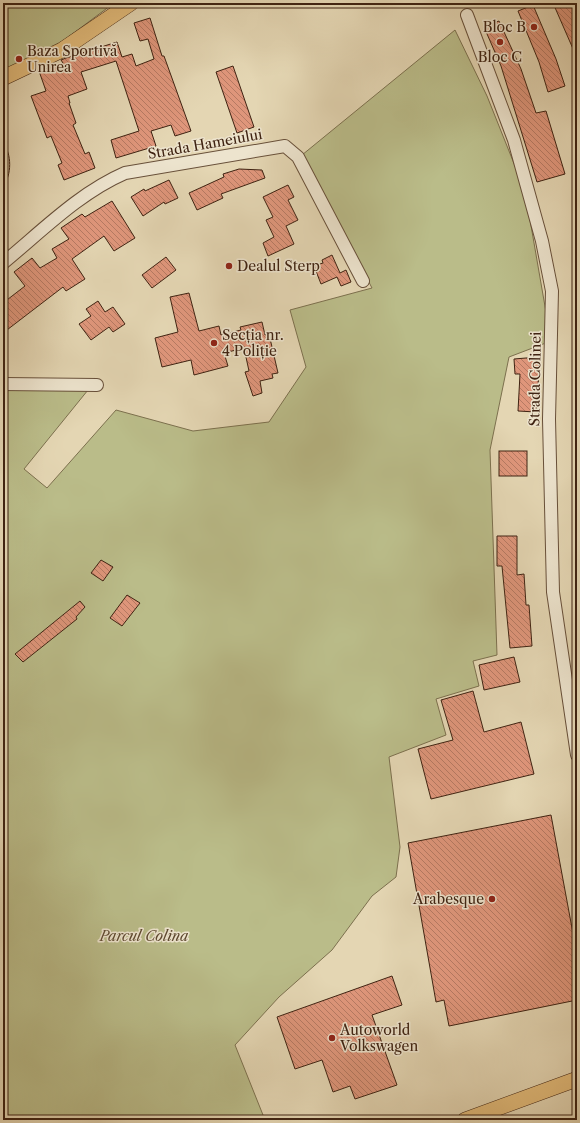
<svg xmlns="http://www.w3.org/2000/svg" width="580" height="1123" font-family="'Libre Caslon Text',serif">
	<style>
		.green { fill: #babc89; stroke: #7c704e }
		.building { fill: url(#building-back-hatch); stroke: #3f2312 }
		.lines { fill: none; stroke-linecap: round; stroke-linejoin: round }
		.minor-casing { stroke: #68503a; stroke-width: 14 }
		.major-casing { stroke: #3f2312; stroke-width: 16 }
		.minor { stroke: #ede4ce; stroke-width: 12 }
		.major { stroke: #e2bb7a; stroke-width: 15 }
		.tram { stroke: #3f2312; stroke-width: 1 }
		.poi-dot { fill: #8f2418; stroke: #ede4ce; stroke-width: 1.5 }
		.labels { text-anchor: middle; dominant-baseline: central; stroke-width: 3; stroke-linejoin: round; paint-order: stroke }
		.poi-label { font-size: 14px; fill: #3f2312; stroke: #ede4ce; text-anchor: start }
		.street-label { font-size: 14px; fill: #3f2312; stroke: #ede4ce }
		.park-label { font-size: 14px; font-style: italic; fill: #5e4930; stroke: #ede4ce }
	</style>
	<defs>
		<pattern id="building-back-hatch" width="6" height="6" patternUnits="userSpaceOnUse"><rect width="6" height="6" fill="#df967b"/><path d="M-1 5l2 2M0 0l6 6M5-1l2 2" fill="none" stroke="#b67a63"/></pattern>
	</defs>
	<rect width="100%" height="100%" fill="#e4d6b3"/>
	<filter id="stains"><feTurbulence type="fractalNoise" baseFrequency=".005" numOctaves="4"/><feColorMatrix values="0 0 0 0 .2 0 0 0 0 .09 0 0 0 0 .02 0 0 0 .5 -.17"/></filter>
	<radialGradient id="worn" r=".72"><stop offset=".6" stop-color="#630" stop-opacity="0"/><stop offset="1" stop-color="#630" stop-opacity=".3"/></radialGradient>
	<g class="green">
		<path d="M 3,3 L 114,3 L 67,38 L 3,80 Z"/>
		<path d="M 455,30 L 487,96 L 525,191 L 551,341 L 509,357 L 490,450 L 497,655 L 473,661 L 479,686 L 436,699 L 446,735 L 389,757 L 400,847 L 396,877 L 372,896 L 332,950 L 279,997 L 235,1045 L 265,1120 L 3,1120 L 3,390 L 88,390 L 24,469 L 47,488 L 116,410 L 193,431 L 269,422 L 306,367 L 290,310 L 372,288 L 302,155 Z"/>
	</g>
	<g class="building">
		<path d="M 553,3 L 571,3 L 577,16 L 577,58 Z"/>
		<path d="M 533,5 L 556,59 L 565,86 L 548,92 L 539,62 L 518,11 Z"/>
		<path d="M 150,18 L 162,56 L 164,56 L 191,131 L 175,136 L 171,125 L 151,131 L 156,146 L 116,158 L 111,140 L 139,131 L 116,61 L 81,72 L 87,89 L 68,96 L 70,103 L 69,103 L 76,123 L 73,125 L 85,154 L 89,152 L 95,168 L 64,180 L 58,165 L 62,163 L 51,136 L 47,138 L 31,96 L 46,91 L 39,71 L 63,63 L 61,60 L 66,58 L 117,42 L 122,57 L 132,54 L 136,66 L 154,59 L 148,39 L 140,41 L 134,23 Z"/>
		<path d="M 499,21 L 521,69 L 536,113 L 546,111 L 565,174 L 537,182 L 501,66 L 484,27 Z"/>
		<path d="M 233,66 L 254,127 L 237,133 L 216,72 Z"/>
		<path d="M 239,169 L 262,170 L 265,178 L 221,194 L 223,198 L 197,210 L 189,193 L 224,177 L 223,174 Z"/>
		<path d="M 169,180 L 178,198 L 165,204 L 164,202 L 143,216 L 131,197 L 144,189 L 145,191 Z"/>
		<path d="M 288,185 L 294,197 L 288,200 L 298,220 L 286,226 L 294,244 L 268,256 L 263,243 L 274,237 L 266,220 L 273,217 L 263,197 Z"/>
		<path d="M 112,201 L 135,238 L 114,251 L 104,236 L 72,259 L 85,279 L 66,291 L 63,287 L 3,333 L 3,303 L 25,286 L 14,272 L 32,258 L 40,268 L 57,258 L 52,249 L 69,239 L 61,228 L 82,214 L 85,217 Z"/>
		<path d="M 332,255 L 340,273 L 346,270 L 351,282 L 341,286 L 337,277 L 321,284 L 314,266 L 323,263 L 322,260 Z"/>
		<path d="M 166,257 L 176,270 L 152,288 L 142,275 Z"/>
		<path d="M 189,293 L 199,331 L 219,326 L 221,335 L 241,330 L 240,327 L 262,322 L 265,335 L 269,334 L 278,373 L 272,374 L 273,378 L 260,381 L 262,393 L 253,396 L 245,372 L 249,371 L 244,348 L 224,353 L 228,366 L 194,375 L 191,360 L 162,367 L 155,338 L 178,332 L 170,297 Z"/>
		<path d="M 98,301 L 105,312 L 113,307 L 125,324 L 113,332 L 109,327 L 91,340 L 79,324 L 91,316 L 86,309 Z"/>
		<path d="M 538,357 L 539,373 L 536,412 L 518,411 L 520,374 L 515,374 L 514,359 Z"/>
		<rect x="499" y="451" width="28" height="25"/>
		<path d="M 497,536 L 517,536 L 517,575 L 524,574 L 526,605 L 529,605 L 532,646 L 510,648 L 502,566 L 497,566 Z"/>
		<path d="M 101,560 L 113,567 L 103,581 L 91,573 Z"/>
		<path d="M 127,595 L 140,603 L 122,626 L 110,618 Z"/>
		<path d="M 80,601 L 85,607 L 76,617 L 77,619 L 23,662 L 15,654 Z"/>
		<path d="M 514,657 L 520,682 L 484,690 L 479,665 Z"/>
		<path d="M 473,691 L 484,732 L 521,722 L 534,774 L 431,799 L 418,749 L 453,740 L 441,700 Z"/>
		<path d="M 551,815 L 577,955 L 577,973 L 574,973 L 577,1000 L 449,1026 L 444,1000 L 436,1002 L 408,843 Z"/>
		<path d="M 392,976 L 402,1005 L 372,1015 L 397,1085 L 355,1099 L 350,1086 L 333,1092 L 322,1060 L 295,1069 L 277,1017 Z"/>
	</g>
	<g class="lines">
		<defs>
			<g id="minor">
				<path d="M 467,15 L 514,140 L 542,241 L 552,291 L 549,419 L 553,592 L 577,755"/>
				<path d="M 3,263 C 42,231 79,193 125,173 L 285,146 L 298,157 L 363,281"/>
				<path d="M 3,384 L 97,385"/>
			</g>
			<g id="major">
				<path d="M 3,78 L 62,50 L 131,3"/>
				<path d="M 465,1120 L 577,1079"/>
			</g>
		</defs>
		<use href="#minor" class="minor-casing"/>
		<use href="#major" class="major-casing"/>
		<use href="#minor" class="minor"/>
		<use href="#major" class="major"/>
		<path class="tram" d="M 3,142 C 12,155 12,174 3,187"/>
	</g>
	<g class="poi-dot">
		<circle cx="534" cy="27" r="4"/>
		<circle cx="500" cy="42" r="4"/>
		<circle cx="19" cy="59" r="4"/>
		<circle cx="229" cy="266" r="4"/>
		<circle cx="214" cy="343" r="4"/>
		<circle cx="492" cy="899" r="4"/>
		<circle cx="332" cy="1038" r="4"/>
	</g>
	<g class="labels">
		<g class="poi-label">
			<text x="526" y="27" text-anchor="end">Bloc B</text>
			<text x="27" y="51">Baza Sportivă<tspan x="27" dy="16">Unirea</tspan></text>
			<text x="500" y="57" text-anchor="middle">Bloc C</text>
			<text x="237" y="266">Dealul Sterp</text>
			<text x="222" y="335">Secția nr.<tspan x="222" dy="16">4 Poliție</tspan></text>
			<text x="484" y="899" text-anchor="end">Arabesque</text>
			<text x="340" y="1030">Autoworld<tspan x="340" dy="16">Volkswagen</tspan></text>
		</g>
		<g class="street-label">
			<text transform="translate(205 144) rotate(-10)">Strada Hameiului</text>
			<text transform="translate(535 379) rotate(-89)">Strada Colinei</text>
		</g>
		<g class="park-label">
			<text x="144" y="936">Parcul Colina</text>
		</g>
	</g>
	<rect width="580" height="1123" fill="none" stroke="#e4d6b3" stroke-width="16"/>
	<rect x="4" y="4" width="572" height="1115" fill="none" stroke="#3f2312" stroke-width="2"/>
	<rect x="8" y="8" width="564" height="1107" fill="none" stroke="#3f2312"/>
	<rect width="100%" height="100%" filter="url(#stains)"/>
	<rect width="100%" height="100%" fill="url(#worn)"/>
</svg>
